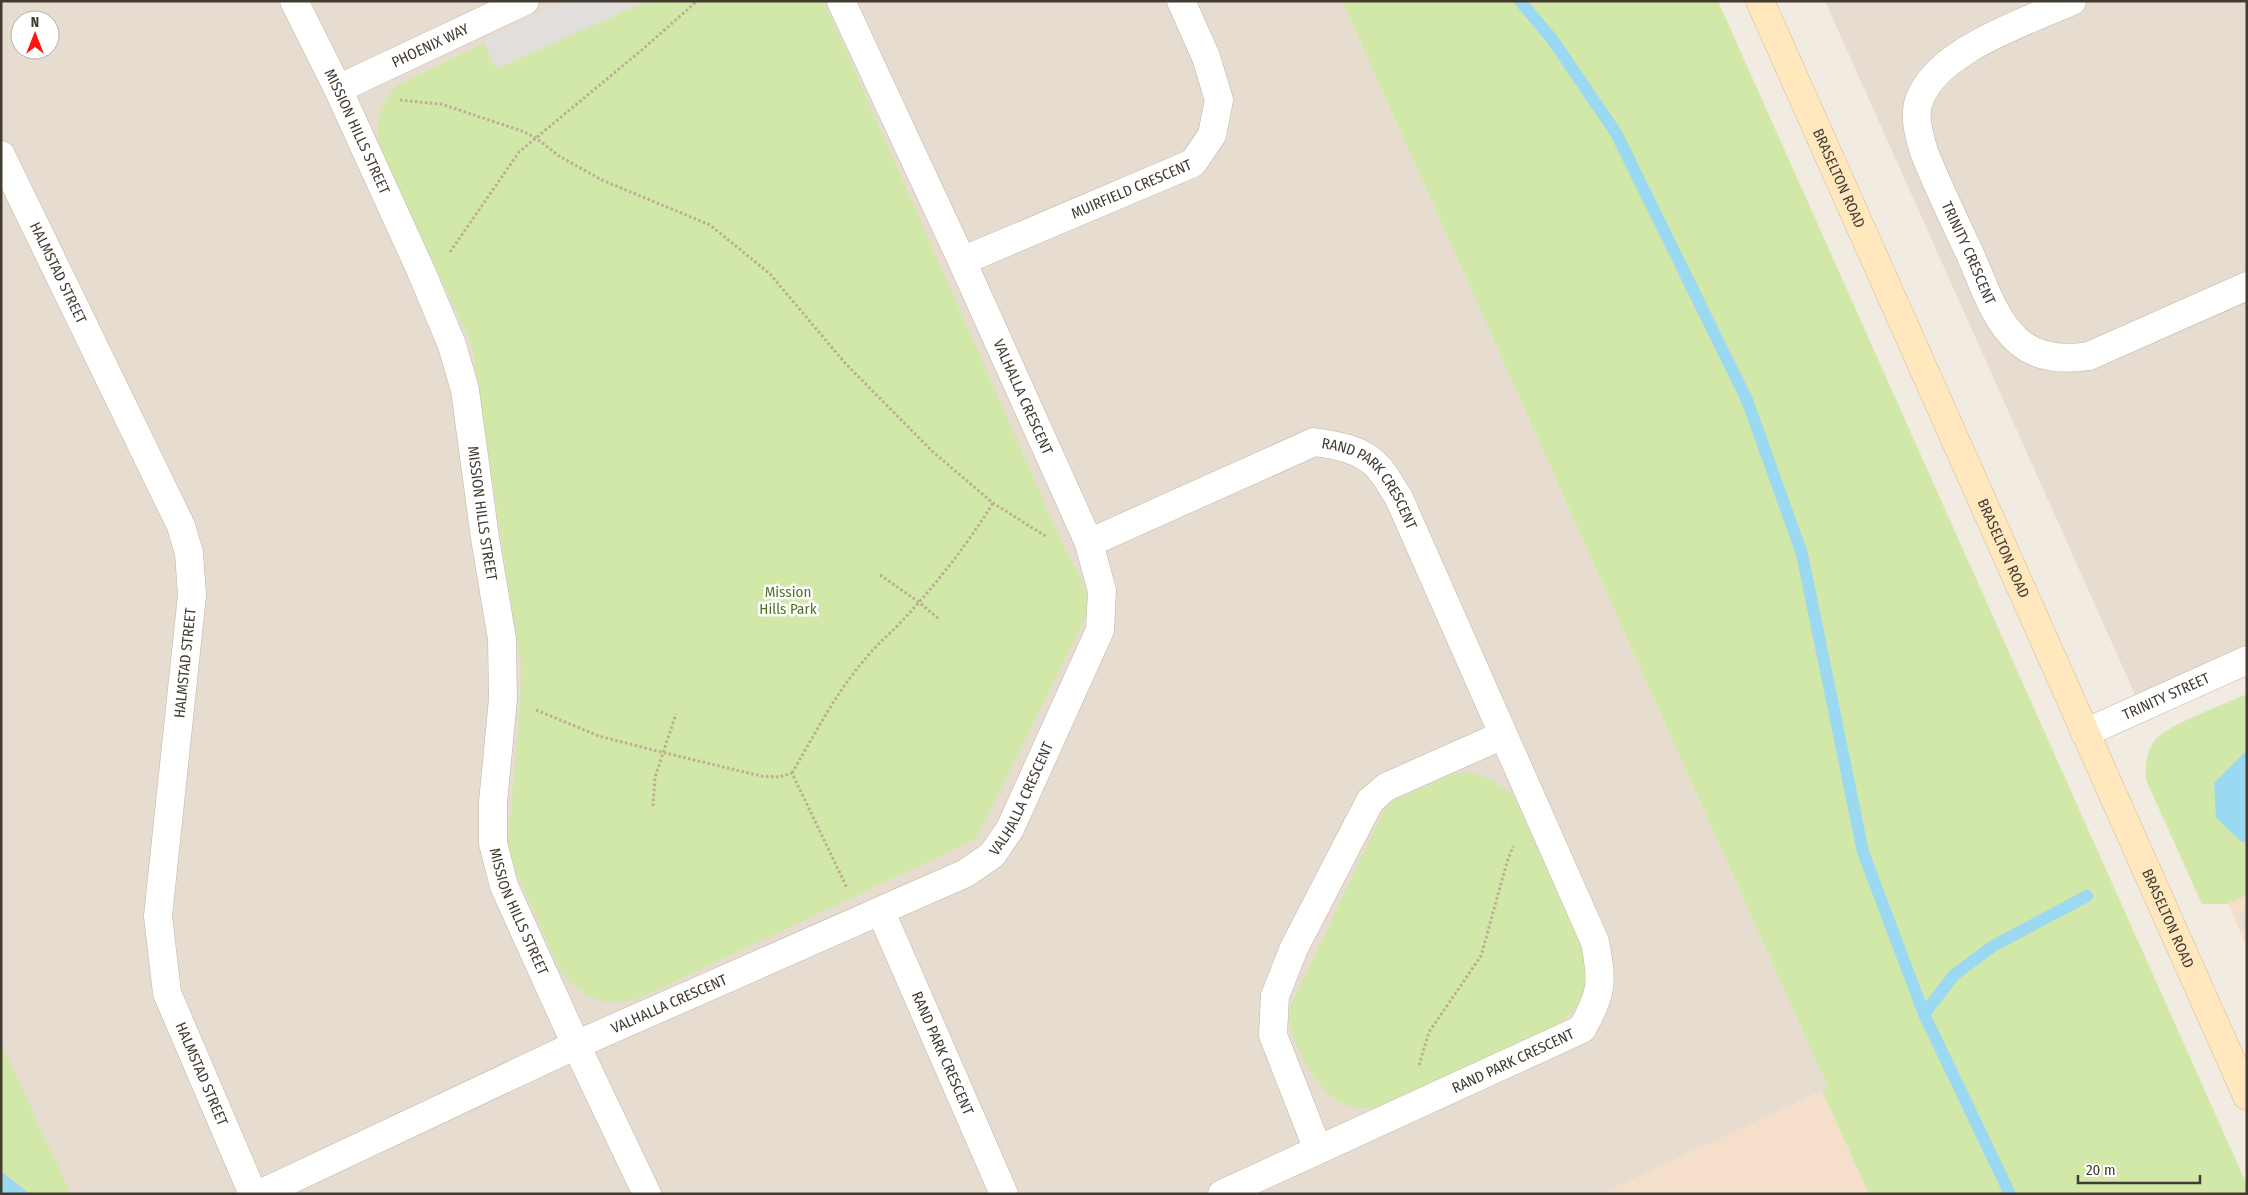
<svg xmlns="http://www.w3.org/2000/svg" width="2248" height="1195" font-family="'Fira Sans Condensed',sans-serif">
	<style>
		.residential { fill: #e6dcd0; fill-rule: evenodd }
		.commercial { fill: #f5dfcb }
		.green { fill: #d2e8a9 }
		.parking { fill: #e1dedb }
		.water { fill: #9bd8f1 }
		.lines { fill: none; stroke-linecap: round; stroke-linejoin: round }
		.stream { stroke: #9bd8f1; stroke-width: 12 }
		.street-casing { stroke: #c0b4a7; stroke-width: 29 }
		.secondary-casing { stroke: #d3ba90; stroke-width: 29 }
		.path { stroke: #bfac95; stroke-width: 3; stroke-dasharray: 2.5 2.5; stroke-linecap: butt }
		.street { stroke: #fff; stroke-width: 28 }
		.secondary { stroke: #ffe8be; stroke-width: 28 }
		.labels { text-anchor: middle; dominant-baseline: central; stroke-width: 5; stroke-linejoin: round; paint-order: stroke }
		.street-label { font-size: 15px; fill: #433b32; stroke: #fff }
		.park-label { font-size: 15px; fill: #4d7525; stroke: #fff }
	</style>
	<rect width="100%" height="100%" fill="#f2ebe2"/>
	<g class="residential">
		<path d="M 1,1 L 1342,1 L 1828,1088 L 1601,1194 L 1,1194 ZM 20,20 L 50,20 L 50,50 L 20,50 Z"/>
		<path d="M 1825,1 L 2247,1 L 2247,663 L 2142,710 Z"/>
	</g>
	<g class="commercial">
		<path d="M 2247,895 L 2247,947 L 2228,904 Z"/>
		<path d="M 1822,1091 L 1869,1194 L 1601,1194 Z"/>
	</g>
	<g class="green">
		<path d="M 647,1 L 824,1 L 1063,545 C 1076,568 1090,588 1087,615 L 976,839 L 642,997 C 606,1008 585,1001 561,972 L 510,858 L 508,841 L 520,704 L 521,668 L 472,345 L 379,146 L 377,128 L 380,111 L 386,98 L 397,85 L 484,43 L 496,69 Z"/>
		<path d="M 1342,1 L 1718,1 L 2247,1185 L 2247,1194 L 1869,1194 L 1822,1091 L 1828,1088 Z"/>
		<path d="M 2247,694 L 2247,895 L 2228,904 L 2202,904 L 2146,780 C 2145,766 2146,751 2156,739 C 2170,724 2225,704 2247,694 Z"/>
		<path d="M 1469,772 C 1488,777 1500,783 1514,797 L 1586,956 L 1589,975 L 1583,1001 L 1558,1025 L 1387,1105 C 1344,1116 1324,1096 1304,1060 C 1294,1041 1287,1026 1291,1005 L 1385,808 L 1392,802 L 1452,774 Z"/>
		<path d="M 1,1043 L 71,1194 L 1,1194 Z"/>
	</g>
	<g class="parking">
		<path d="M 569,1 L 647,1 L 496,69 L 484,39 Z"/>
		<path d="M 2247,911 L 2247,935 L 2238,915 Z"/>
	</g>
	<g class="water">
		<path d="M 2247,750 L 2247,841 L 2242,842 L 2216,818 L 2214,783 Z"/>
		<path d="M 1,1166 L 2,1172 L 30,1194 L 1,1194 Z"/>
	</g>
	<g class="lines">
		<g class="stream">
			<path d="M 1520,1 L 1552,39 L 1616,133 L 1747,400 L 1802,554 L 1863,852 L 1924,1014 L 2010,1194"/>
			<path d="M 1924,1014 L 1954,975 L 1993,946 L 2087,896"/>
		</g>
		<defs>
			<g id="street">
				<path id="s1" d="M 294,1 L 338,89 L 421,271 L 452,345 L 465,390 L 485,538 L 502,639 L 503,699 L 493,802 L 493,843 L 504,886 L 576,1045 L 647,1194"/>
				<path id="s2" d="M 2072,1 C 2026,22 1933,51 1918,104 C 1914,119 1920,138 1924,152 C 1938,187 1954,220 1970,254 C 1983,283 1993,318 2017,340 C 2037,359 2064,360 2089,356 L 2247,286"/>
				<path id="s3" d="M 338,89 L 525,1"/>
				<path id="s4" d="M 1,155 L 181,526 L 189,553 L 192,595 L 158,916 L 167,993 L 253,1194"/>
				<path id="s5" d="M 962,261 L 1193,163 L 1212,135 L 1219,100 L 1206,57 L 1181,1"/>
				<path id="s6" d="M 1089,543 L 1314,442 C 1336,445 1362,449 1378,467 C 1386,475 1391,487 1398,496 L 1595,942 C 1603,984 1602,992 1582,1029 L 1222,1194"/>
				<path id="s7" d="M 2085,733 L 2247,660"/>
				<path id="s8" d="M 881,912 L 1004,1194"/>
				<path d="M 1318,1150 L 1273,1035 L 1275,996 L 1294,948 L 1370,801 L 1386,787 L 1503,735"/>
				<path id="s9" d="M 260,1194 L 576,1045 L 966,873 L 992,855 L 1010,829 L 1100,630 L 1102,591 L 1089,543 L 962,261 L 841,1"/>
			</g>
			<g id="secondary">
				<path id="s10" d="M 1760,1 L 2247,1096"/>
			</g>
		</defs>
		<use href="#street" class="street-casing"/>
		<use href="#secondary" class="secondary-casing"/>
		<g class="path">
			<path d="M 400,100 L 441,104 L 522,131 L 536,138 L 559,156 L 602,180 L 710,225 L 770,274 L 845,363 L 932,451 L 993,503 L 1047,537"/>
			<path d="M 450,252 L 519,152 L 643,49 L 697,1"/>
			<path d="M 880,575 L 919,602 L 940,620"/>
			<path d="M 536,710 L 599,736 L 661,752 L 761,776 L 779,777 L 792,773 L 847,888"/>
			<path d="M 792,773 C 815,734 836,692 866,658 C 877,644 891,633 903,620 C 937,583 967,545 993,503"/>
			<path d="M 653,806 L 655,777 L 676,714"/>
			<path d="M 1419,1065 L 1429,1032 L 1481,956 L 1507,862 L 1513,846"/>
		</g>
		<use href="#street" class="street"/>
		<use href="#secondary" class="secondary"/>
	</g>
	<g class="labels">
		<g class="street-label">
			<text stroke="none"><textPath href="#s3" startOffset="102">PHOENIX WAY</textPath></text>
			<text stroke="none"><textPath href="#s1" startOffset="145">MISSION HILLS STREET</textPath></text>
			<text stroke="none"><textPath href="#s10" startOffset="194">BRASELTON ROAD</textPath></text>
			<text stroke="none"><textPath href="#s5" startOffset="184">MUIRFIELD CRESCENT</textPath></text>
			<text stroke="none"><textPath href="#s2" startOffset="350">TRINITY CRESCENT</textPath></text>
			<text stroke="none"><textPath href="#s4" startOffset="131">HALMSTAD STREET</textPath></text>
			<text transform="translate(1023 397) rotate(66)">VALHALLA CRESCENT</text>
			<text stroke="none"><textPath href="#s6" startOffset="321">RAND PARK CRESCENT</textPath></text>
			<text stroke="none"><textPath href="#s1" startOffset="550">MISSION HILLS STREET</textPath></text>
			<text stroke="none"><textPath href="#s10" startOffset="599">BRASELTON ROAD</textPath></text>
			<text transform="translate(185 663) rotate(-84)">HALMSTAD STREET</text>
			<text stroke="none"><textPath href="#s7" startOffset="89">TRINITY STREET</textPath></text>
			<text stroke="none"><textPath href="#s9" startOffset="871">VALHALLA CRESCENT</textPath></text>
			<text stroke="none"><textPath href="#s1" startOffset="955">MISSION HILLS STREET</textPath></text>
			<text stroke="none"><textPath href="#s10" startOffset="1004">BRASELTON ROAD</textPath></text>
			<text stroke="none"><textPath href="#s9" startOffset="451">VALHALLA CRESCENT</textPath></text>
			<text stroke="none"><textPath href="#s8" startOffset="154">RAND PARK CRESCENT</textPath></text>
			<text transform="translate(1513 1061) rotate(-25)">RAND PARK CRESCENT</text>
			<text stroke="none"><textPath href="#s4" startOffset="971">HALMSTAD STREET</textPath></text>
		</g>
		<g class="park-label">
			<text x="788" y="592">Mission<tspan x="788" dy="17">Hills Park</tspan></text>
		</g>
	</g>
	<rect width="2248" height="1195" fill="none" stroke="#433b32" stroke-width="5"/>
	<g transform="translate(35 35)"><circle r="24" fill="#ffffff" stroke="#b4b1ad"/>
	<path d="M0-4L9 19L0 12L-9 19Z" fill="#ff140b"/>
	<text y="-8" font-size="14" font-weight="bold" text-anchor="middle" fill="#433b32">N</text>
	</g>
	<path d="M2078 1175v8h122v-8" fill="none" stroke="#433b32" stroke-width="2.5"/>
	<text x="2086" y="1175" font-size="15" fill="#433b32" stroke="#ffffff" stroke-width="4" paint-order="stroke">20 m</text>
</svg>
